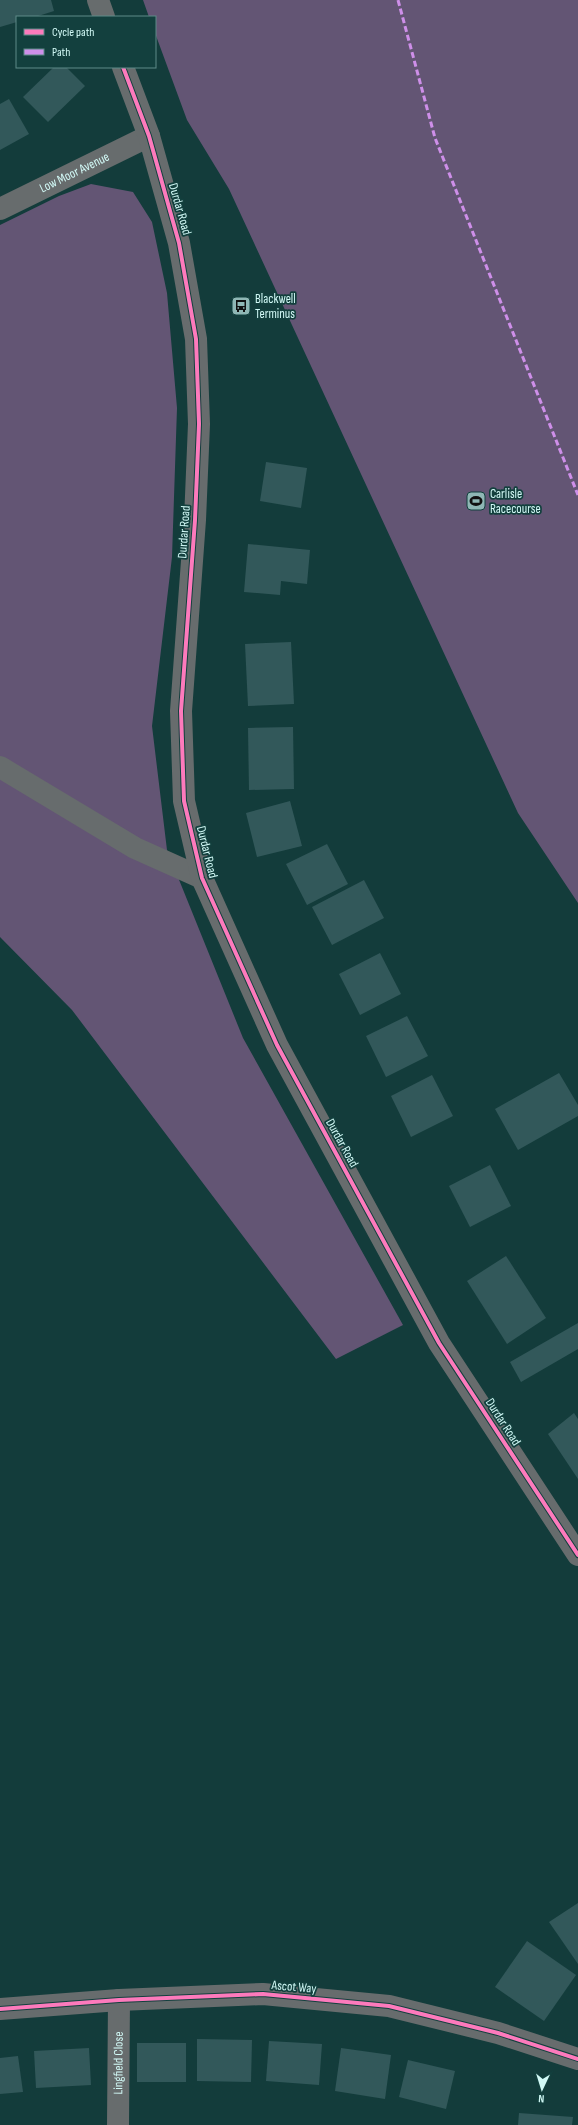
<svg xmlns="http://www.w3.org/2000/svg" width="578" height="2125" font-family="'Sofia Sans Condensed',sans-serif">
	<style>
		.green { fill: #635574 }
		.building { fill: #32585a }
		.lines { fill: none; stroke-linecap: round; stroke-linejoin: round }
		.minor { stroke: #676c6d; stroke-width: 22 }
		.tertiary { stroke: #676c6d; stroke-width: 22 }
		.quiet { stroke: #ce8fe9; stroke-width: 3; stroke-dasharray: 6 3; stroke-linecap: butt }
		.cycleway-casing { stroke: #13403e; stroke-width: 6 }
		.cycleway { stroke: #fd7abc; stroke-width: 4 }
		.labels { text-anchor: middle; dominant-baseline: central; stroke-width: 3.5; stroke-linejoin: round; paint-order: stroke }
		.street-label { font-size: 13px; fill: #d2f9f6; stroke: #13403e }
		.poi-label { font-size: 13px; fill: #d2f9f6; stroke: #13403e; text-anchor: start }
	</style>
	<rect width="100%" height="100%" fill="#133c3b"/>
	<g class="green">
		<path d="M 143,0 L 578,0 L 578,903 L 518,813 L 229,189 L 187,120 L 155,33 L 155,17 L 149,17 Z"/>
		<path d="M 91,184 L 133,192 L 152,222 L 167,293 L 177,408 L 172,557 L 152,726 L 167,850 L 243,1038 L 403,1325 L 336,1359 L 72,1010 L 0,937 L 0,225 L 59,196 Z"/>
	</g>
	<g class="building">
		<path d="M 0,0 L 51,0 L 54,11 L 35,17 L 17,17 L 17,22 L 0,27 Z"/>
		<path d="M 54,67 L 66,67 L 85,86 L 48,122 L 23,97 Z"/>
		<path d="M 9,99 L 29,134 L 0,150 L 0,104 Z"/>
		<path d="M 266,462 L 307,468 L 301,508 L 260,501 Z"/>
		<path d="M 248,544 L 310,550 L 307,584 L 281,581 L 280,595 L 244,592 Z"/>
		<path d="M 291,642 L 294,704 L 248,706 L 245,644 Z"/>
		<path d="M 293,727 L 294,789 L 249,790 L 248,728 Z"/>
		<path d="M 290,801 L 302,846 L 257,857 L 246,813 Z"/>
		<path d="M 327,844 L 348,884 L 307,905 L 286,864 Z"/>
		<path d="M 364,880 L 384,918 L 332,945 L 312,907 Z"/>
		<path d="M 380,953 L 401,994 L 360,1015 L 339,974 Z"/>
		<path d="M 407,1016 L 428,1056 L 386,1077 L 366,1036 Z"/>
		<path d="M 559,1073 L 578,1105 L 578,1116 L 518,1150 L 495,1109 Z"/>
		<path d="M 432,1075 L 453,1116 L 411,1137 L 391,1096 Z"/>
		<path d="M 490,1165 L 511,1206 L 470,1227 L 449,1186 Z"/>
		<path d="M 506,1256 L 546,1318 L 507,1344 L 467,1281 Z"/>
		<path d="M 578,1323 L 578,1349 L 521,1382 L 510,1362 Z"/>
		<path d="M 574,1413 L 578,1419 L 578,1479 L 548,1434 Z"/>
		<path d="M 578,1903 L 578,1964 L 549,1922 Z"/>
		<path d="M 527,1941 L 576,1975 L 544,2021 L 495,1987 Z"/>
		<path d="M 197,2039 L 252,2040 L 251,2082 L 197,2081 Z"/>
		<path d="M 269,2041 L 322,2044 L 319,2085 L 266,2081 Z"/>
		<rect x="137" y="2043" width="49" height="39"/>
		<path d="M 89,2048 L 91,2085 L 36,2088 L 34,2051 Z"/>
		<path d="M 341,2048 L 391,2055 L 385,2099 L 335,2091 Z"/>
		<path d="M 18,2056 L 23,2092 L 0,2094 L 0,2058 Z"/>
		<path d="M 408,2060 L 455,2071 L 446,2109 L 399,2097 Z"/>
		<path d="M 519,2113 L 573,2117 L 572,2125 L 518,2125 Z"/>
	</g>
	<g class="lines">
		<g class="minor">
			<path id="s1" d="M 0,209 L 149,136"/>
			<path d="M 0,767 L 135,848 L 202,878"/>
			<path d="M 0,2009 L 119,2000 L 263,1994 L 389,2006 L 498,2033 L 578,2059"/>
			<path id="s2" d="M 118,2125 L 119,2000"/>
		</g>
		<g class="tertiary">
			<path d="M 98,0 L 104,17"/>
			<path d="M 123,67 L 149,136 L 179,243 L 196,339 L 199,424 L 195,520 L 181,711 L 184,801 L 202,878 L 277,1045 L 439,1343 L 578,1555"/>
		</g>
		<path class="quiet" d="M 398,0 L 435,138 L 578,495"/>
		<defs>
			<g id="cycleway">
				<path d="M 123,67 L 149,136 L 179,243 L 196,339 L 199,424 L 195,520 L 181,711 L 184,801 L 202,878 L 277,1045 L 439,1343 L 578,1555"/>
				<path d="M 0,2009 L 119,2000 L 263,1994 L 389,2006 L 498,2033 L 578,2059"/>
			</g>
		</defs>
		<use href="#cycleway" class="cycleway-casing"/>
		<use href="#cycleway" class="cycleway"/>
	</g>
	<defs>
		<symbol id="bus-square" viewBox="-11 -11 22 22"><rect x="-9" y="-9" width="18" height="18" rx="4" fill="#8fb7b5" stroke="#13403e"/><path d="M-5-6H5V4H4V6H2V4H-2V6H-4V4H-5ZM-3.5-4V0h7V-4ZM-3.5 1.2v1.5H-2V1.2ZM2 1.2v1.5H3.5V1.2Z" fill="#111"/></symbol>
		<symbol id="stadium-square" viewBox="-11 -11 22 22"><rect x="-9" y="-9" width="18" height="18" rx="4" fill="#8fb7b5" stroke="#13403e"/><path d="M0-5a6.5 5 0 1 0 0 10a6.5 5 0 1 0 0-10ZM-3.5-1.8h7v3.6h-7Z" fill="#111"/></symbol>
	</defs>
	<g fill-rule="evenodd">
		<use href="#bus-square" x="230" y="295" width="22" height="22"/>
		<use href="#stadium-square" x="465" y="490" width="22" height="22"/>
	</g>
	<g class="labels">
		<g class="street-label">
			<text stroke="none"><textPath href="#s1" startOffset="83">Low Moor Avenue</textPath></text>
			<text transform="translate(180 209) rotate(74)">Durdar Road</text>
			<text transform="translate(184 532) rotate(-86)">Durdar Road</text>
			<text transform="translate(207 852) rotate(76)">Durdar Road</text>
			<text transform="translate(342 1143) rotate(61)">Durdar Road</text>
			<text transform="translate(503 1422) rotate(57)">Durdar Road</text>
			<text transform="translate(294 1987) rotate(5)">Ascot Way</text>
			<text stroke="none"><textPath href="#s2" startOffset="62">Lingfield Close</textPath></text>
		</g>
		<g class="poi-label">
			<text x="255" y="299">Blackwell<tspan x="255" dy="15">Terminus</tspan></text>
			<text x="490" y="494">Carlisle<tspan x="490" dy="15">Racecourse</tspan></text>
		</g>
	</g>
	<rect x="16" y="16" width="140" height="52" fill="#13403e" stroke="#5f8a88"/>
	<rect x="24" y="29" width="20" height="6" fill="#fd7abc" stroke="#5f8a88"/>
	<text x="52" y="36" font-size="12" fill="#d2f9f6">Cycle path</text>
	<rect x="24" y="49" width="20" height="6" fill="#ce8fe9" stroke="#5f8a88"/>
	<text x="52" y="56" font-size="12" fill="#d2f9f6">Path</text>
	<g transform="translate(542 2089) rotate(184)" stroke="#13403e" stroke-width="3" paint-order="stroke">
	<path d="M0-3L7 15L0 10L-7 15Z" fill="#d2f9f6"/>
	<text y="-6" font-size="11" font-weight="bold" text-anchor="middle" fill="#d2f9f6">N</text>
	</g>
</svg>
